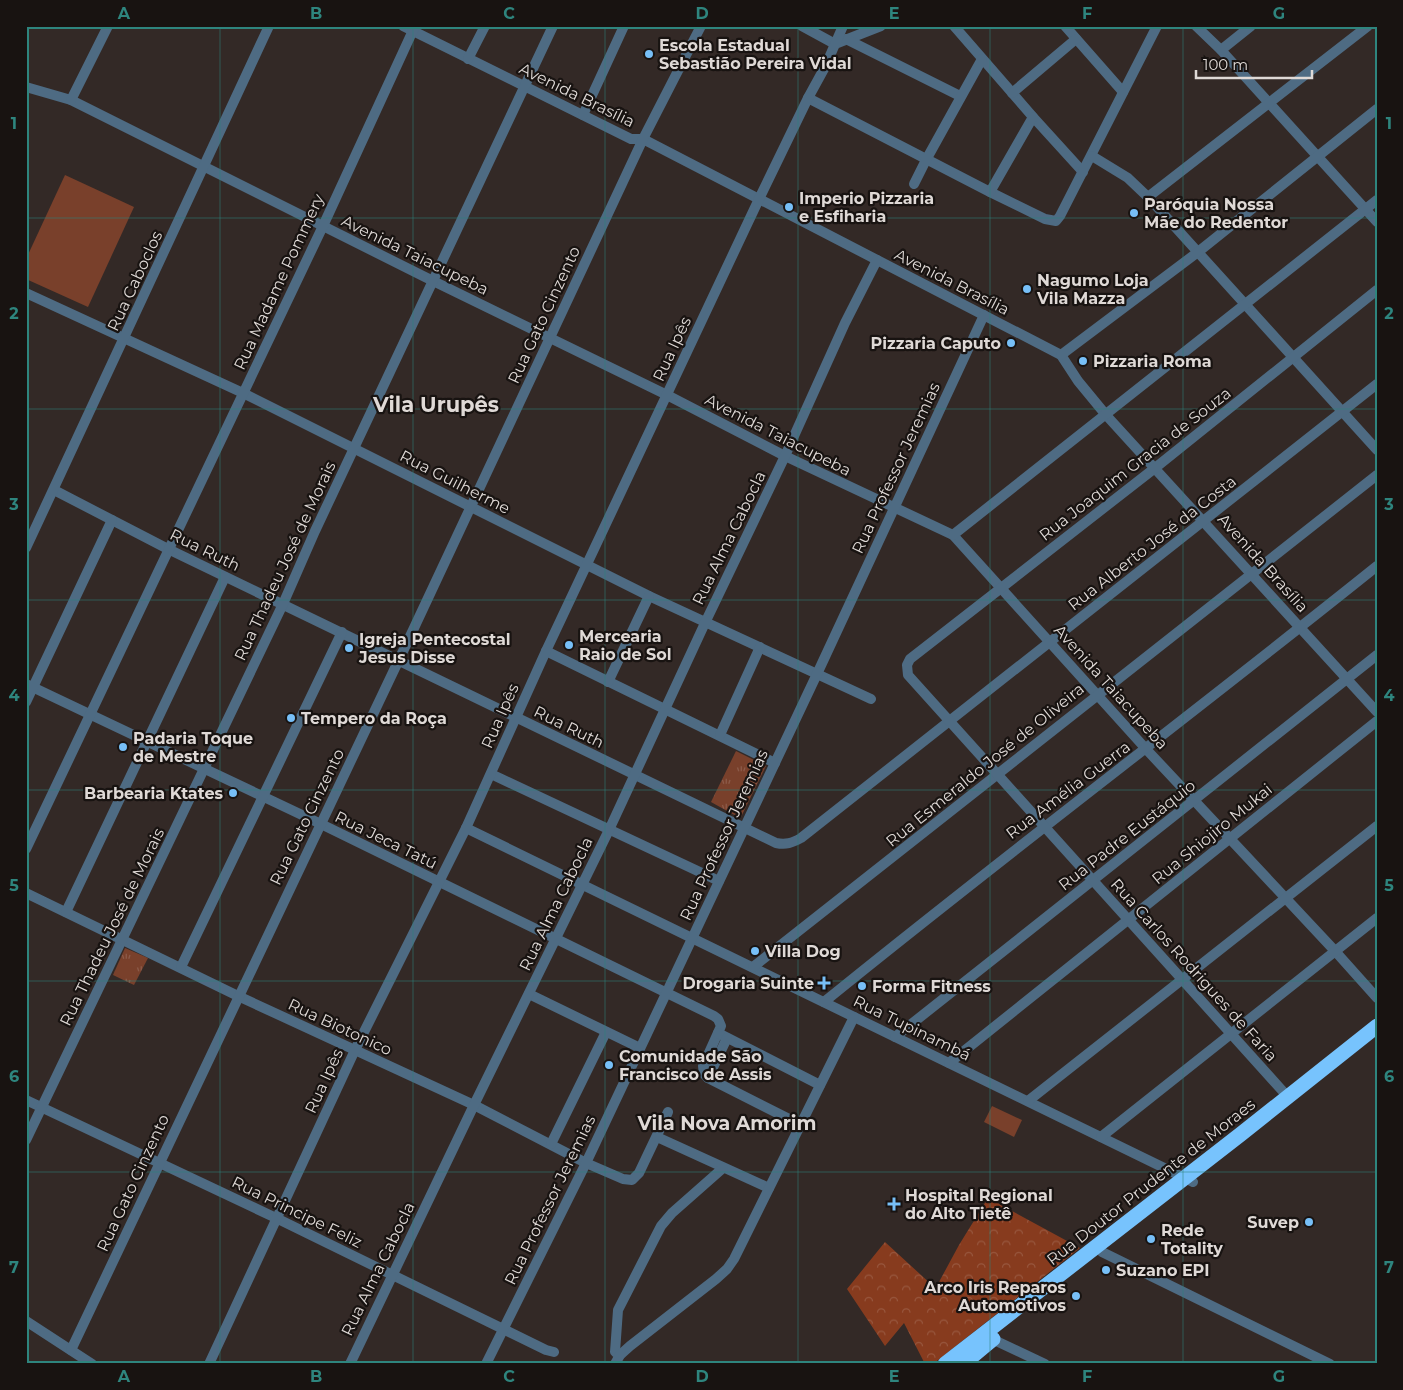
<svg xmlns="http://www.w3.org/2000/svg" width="1403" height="1390" font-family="Montserrat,sans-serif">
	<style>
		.forest { fill: url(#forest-crowns) }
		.park { fill: url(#park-tufts) }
		.pitch { fill: #79402b }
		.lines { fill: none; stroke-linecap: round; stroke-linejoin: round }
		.minor { stroke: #4e6b83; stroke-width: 10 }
		.highway { stroke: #77c3fd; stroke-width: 15 }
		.rail-casing { stroke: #8a827f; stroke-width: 4.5 }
		.rail { stroke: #181311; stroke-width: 2.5; stroke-dasharray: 8; stroke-linecap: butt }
		.grid { fill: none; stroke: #2e857e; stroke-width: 1; stroke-opacity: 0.55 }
		.poi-dot { fill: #77bff7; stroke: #181311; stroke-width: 2 }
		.labels { text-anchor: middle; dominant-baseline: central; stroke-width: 4.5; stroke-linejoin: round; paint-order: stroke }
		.poi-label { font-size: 16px; font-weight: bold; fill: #dfd9d6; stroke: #181311; text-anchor: start }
		.street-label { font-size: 16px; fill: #dfd9d6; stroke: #181311 }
		.quarter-label { font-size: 19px; font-weight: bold; fill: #dfd9d6; stroke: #181311 }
		.district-label { font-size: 21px; font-weight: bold; fill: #dfd9d6; stroke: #181311 }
		.neatline { fill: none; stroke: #2e857e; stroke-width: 2 }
		.grid-label { font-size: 16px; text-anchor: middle; font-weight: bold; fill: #2e857e }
	</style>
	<defs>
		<pattern id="forest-crowns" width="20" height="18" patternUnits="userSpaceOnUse" patternTransform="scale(1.25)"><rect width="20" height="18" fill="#873b1e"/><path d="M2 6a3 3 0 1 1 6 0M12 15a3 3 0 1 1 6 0" fill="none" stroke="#98573e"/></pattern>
		<pattern id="park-tufts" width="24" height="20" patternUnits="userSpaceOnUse" patternTransform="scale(1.25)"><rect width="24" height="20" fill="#79402b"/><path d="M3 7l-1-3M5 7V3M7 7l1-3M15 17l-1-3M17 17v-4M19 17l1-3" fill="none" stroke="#8c5b49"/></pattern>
	</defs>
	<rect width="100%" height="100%" fill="#332926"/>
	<path class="forest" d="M 988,1198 L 1080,1248 L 933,1364 L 925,1364 L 904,1323 L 885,1346 L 847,1289 L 885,1242 L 933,1286 L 939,1282 L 959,1245 Z"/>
	<g class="park">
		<path d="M 736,751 L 766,766 L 741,817 L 738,817 L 711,802 Z"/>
		<path d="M 125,948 L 148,958 L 134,985 L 113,975 Z"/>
	</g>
	<g class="pitch">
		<path d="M 65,175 L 134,207 L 88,307 L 26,279 L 26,259 Z"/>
		<path d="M 992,1106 L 1022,1120 L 1014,1137 L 984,1122 Z"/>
	</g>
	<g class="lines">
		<g class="minor">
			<path d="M 403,26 L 631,139 L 643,139 L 1061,355 L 1078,381 L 1106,415 L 1377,712"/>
			<path d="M 802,26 L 835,44 L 881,26"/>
			<path d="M 954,26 L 1033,117 L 1083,172"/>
			<path d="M 1065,26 L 1123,92"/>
			<path d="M 1196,26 L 1221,50 L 1377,222"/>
			<path d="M 846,39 L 960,96"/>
			<path d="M 1221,50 L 1251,26"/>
			<path d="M 468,59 L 485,26"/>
			<path d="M 26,87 L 71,100 L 425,277 L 667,395 L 785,456 L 953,535 L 1146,749 L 1335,951 L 1377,998"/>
			<path d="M 1012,93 L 1076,39"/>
			<path d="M 808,98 L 990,192 L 1045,219 L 1056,221 L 1060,216 L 1157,26"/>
			<path d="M 71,100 L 108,26"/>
			<path d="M 583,115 L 624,26"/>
			<path d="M 1092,156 L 1128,178 L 1148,197 L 1377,450"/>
			<path d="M 914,184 L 926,160 L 982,59"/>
			<path d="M 990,192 L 1033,117"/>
			<path d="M 1148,197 L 1368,26"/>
			<path d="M 26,293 L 243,393 L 649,596 L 871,699"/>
			<path d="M 1061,355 L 1198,252 L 1377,109"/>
			<path d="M 54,490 L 168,549 L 776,843 C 786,845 792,843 801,838 L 1377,384"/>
			<path d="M 953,535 L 1377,200"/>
			<path d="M 26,548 L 269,26"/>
			<path d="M 546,651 L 775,763"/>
			<path d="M 608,682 L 649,596"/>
			<path d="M 26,684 L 321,824 L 714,1016 L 718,1019 L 721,1026 L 703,1066 L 704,1074 L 708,1078 L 801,1125"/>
			<path d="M 26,702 L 112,520"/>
			<path d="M 720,735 L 760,647"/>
			<path d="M 491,774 L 719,881"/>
			<path d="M 466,828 L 1193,1182"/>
			<path d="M 26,849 L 323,226 L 415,26"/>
			<path d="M 26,893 L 238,996 L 474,1105 L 586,1163 L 623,1179 L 632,1180 L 639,1173 L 668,1112"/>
			<path d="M 66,912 L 225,577"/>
			<path d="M 181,967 L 342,632"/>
			<path d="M 753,967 C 961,803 1169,639 1377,475"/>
			<path d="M 529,994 L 640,1048"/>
			<path d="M 824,1002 C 1006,854 1194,713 1377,566"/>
			<path d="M 718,1033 L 820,1085"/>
			<path d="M 895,1037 L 1377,655"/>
			<path d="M 949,1063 L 1377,721"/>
			<path d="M 708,1078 L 727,1038"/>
			<path d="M 1288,1097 L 908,675 L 907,665 L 910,659 L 1155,468 L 1377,290"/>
			<path d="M 26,1100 L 276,1218 L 546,1350 L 554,1352"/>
			<path d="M 1028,1101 L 1377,826"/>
			<path d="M 657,1137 L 769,1188"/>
			<path d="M 1101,1137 L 1377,918"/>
			<path d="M 26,1140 L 283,604 L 315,531 L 553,26"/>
			<path d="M 551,1144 L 606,1032"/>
			<path d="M 1102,1252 L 1330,1364"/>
			<path d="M 26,1321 L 92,1364"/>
			<path d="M 992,1339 L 1045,1364"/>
			<path d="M 71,1350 L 414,628 L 643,139 L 701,26"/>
			<path d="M 620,1355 L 615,1352 L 618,1310 L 661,1226 L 672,1213 L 723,1168"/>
			<path d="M 209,1364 L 355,1050 L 466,828 L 546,651 L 759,199 L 808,98 L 825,67 L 843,26"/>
			<path d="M 350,1364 L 474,1105 L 609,830 L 705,623 L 785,456 L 845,323 L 877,260"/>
			<path d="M 486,1364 L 586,1163 L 817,674 L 984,315"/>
			<path d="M 615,1364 L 620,1355 L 630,1346 L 716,1279 L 727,1269 L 734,1259 L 854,1017"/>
		</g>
		<g class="highway">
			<path d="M 945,1364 L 1241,1134 L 1377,1026"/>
			<path d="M 963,1364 L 993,1339"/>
		</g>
		<defs>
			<path id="rail" d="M 26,1362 L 29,1364"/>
		</defs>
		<use href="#rail" class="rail-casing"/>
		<use href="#rail" class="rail"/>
	</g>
	<path class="grid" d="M 220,26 L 220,1364M 413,26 L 413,1364M 605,26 L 605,1364M 798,26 L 798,1364M 990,26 L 990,1364M 1183,26 L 1183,1364M 26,218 L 1377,218M 26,409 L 1377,409M 26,600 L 1377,600M 26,790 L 1377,790M 26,981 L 1377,981M 26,1172 L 1377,1172"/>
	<g class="poi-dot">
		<circle cx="649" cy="54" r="5"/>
		<circle cx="789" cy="207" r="5"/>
		<circle cx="1134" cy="213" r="5"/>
		<circle cx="1027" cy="289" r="5"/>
		<circle cx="1011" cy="343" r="5"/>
		<circle cx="1083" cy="361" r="5"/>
		<circle cx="569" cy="645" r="5"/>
		<circle cx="349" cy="648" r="5"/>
		<circle cx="291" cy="718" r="5"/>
		<circle cx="123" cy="747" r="5"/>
		<circle cx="233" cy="793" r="5"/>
		<circle cx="755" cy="951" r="5"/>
		<path d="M821.5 975.5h5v5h5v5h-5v5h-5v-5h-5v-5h5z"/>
		<circle cx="862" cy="986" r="5"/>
		<circle cx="609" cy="1065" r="5"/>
		<path d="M891.5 1196.5h5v5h5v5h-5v5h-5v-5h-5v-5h5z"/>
		<circle cx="1309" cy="1222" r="5"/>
		<circle cx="1151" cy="1239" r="5"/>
		<circle cx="1106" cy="1270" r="5"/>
		<circle cx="1076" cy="1296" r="5"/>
	</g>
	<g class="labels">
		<g class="poi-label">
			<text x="659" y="45">Escola Estadual<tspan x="659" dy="18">Sebastião Pereira Vidal</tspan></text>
			<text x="799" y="198">Imperio Pizzaria<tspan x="799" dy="18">e Esfiharia</tspan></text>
			<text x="1144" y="204">Paróquia Nossa<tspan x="1144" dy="18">Mãe do Redentor</tspan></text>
			<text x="1037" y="280">Nagumo Loja<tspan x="1037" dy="18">Vila Mazza</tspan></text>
			<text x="1001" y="343" text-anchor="end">Pizzaria Caputo</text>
			<text x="1093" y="361">Pizzaria Roma</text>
			<text x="579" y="636">Mercearia<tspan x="579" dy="18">Raio de Sol</tspan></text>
			<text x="359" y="639">Igreja Pentecostal<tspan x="359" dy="18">Jesus Disse</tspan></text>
			<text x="301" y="718">Tempero da Roça</text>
			<text x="133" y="738">Padaria Toque<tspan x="133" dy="18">de Mestre</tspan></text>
			<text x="223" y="793" text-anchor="end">Barbearia Ktates</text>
			<text x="765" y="951">Villa Dog</text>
			<text x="814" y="983" text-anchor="end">Drogaria Suinte</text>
			<text x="872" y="986">Forma Fitness</text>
			<text x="619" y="1056">Comunidade São<tspan x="619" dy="18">Francisco de Assis</tspan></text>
			<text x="905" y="1195">Hospital Regional<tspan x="905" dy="18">do Alto Tietê</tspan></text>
			<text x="1299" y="1222" text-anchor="end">Suvep</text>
			<text x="1161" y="1230">Rede<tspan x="1161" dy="18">Totality</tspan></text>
			<text x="1116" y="1270">Suzano EPI</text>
			<text x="1066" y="1287" text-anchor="end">Arco Iris Reparos<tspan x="1066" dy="18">Automotivos</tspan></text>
		</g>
		<g class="street-label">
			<text transform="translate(577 95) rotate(26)">Avenida Brasília</text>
			<text transform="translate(415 255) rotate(26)">Avenida Taiacupeba</text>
			<text transform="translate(135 281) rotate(-65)">Rua Caboclos</text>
			<text transform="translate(279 282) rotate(-65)">Rua Madame Pommery</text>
			<text transform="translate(952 282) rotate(27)">Avenida Brasília</text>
			<text transform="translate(544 315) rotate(-65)">Rua Gato Cinzento</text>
			<text transform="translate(672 349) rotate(-65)">Rua Ipês</text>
			<text transform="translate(778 435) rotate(27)">Avenida Taiacupeba</text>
			<text transform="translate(1135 464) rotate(-38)">Rua Joaquim Gracia de Souza</text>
			<text transform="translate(896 468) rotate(-65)">Rua Professor Jeremias</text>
			<text transform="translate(455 482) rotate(27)">Rua Guilherme</text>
			<text transform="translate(729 538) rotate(-64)">Rua Alma Cabocla</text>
			<text transform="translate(1152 543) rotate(-38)">Rua Alberto José da Costa</text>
			<text transform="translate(205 550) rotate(26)">Rua Ruth</text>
			<text transform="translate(285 561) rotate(-65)">Rua Thadeu José de Morais</text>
			<text transform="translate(1263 563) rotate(48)">Avenida Brasília</text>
			<text transform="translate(1111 687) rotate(48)">Avenida Taiacupeba</text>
			<text transform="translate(500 716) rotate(-66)">Rua Ipês</text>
			<text transform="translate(569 727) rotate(26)">Rua Ruth</text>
			<text transform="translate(985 765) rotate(-39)">Rua Esmeraldo José de Oliveira</text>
			<text transform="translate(1068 790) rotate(-37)">Rua Amélia Guerra</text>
			<text transform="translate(307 817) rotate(-64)">Rua Gato Cinzento</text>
			<text transform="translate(1212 834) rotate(-39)">Rua Shiojiro Mukai</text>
			<text transform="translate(724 835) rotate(-65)">Rua Professor Jeremias</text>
			<text transform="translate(1127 835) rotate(-38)">Rua Padre Eustáquio</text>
			<text transform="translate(386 840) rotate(26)">Rua Jeca Tatú</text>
			<text transform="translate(556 904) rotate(-64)">Rua Alma Cabocla</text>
			<text transform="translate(112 927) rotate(-64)">Rua Thadeu José de Morais</text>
			<text transform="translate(1194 970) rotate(48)">Rua Carlos Rodrigues de Faria</text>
			<text transform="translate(340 1027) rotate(25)">Rua Biotonico</text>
			<text transform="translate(912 1028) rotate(26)">Rua Tupinambá</text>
			<text transform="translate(324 1081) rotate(-65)">Rua Ipês</text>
			<text transform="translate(1151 1182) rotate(-38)">Rua Doutor Prudente de Moraes</text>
			<text transform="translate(133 1183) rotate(-65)">Rua Gato Cinzento</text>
			<text transform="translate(550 1200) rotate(-64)">Rua Professor Jeremias</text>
			<text transform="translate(297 1212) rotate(26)">Rua Principe Feliz</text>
			<text transform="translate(378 1269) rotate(-64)">Rua Alma Cabocla</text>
		</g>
		<g class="quarter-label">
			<text x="727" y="1123">Vila Nova Amorim</text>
		</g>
		<g class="district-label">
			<text x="436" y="404">Vila Urupês</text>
		</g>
	</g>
	<rect width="1403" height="1390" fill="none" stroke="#181311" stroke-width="55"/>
	<path d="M1196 70v8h116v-8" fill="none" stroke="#dfd9d6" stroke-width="2.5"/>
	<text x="1203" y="70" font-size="15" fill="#dfd9d6" stroke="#181311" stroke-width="4" paint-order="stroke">100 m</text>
	<rect x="28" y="28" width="1348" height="1334" class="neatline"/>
	<g class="grid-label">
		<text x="124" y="19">A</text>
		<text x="316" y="19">B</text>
		<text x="509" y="19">C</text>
		<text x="702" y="19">D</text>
		<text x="894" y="19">E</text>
		<text x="1087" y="19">F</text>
		<text x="1279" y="19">G</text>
		<text x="14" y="129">1</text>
		<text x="1389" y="129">1</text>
		<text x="14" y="319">2</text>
		<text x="1389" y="319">2</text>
		<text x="14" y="510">3</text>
		<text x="1389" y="510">3</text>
		<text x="14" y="701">4</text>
		<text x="1389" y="701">4</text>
		<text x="14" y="891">5</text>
		<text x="1389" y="891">5</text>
		<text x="14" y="1082">6</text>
		<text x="1389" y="1082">6</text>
		<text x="14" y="1273">7</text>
		<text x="1389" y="1273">7</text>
		<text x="124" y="1382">A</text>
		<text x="316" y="1382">B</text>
		<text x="509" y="1382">C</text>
		<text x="702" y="1382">D</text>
		<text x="894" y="1382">E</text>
		<text x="1087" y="1382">F</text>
		<text x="1279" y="1382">G</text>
	</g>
</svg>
